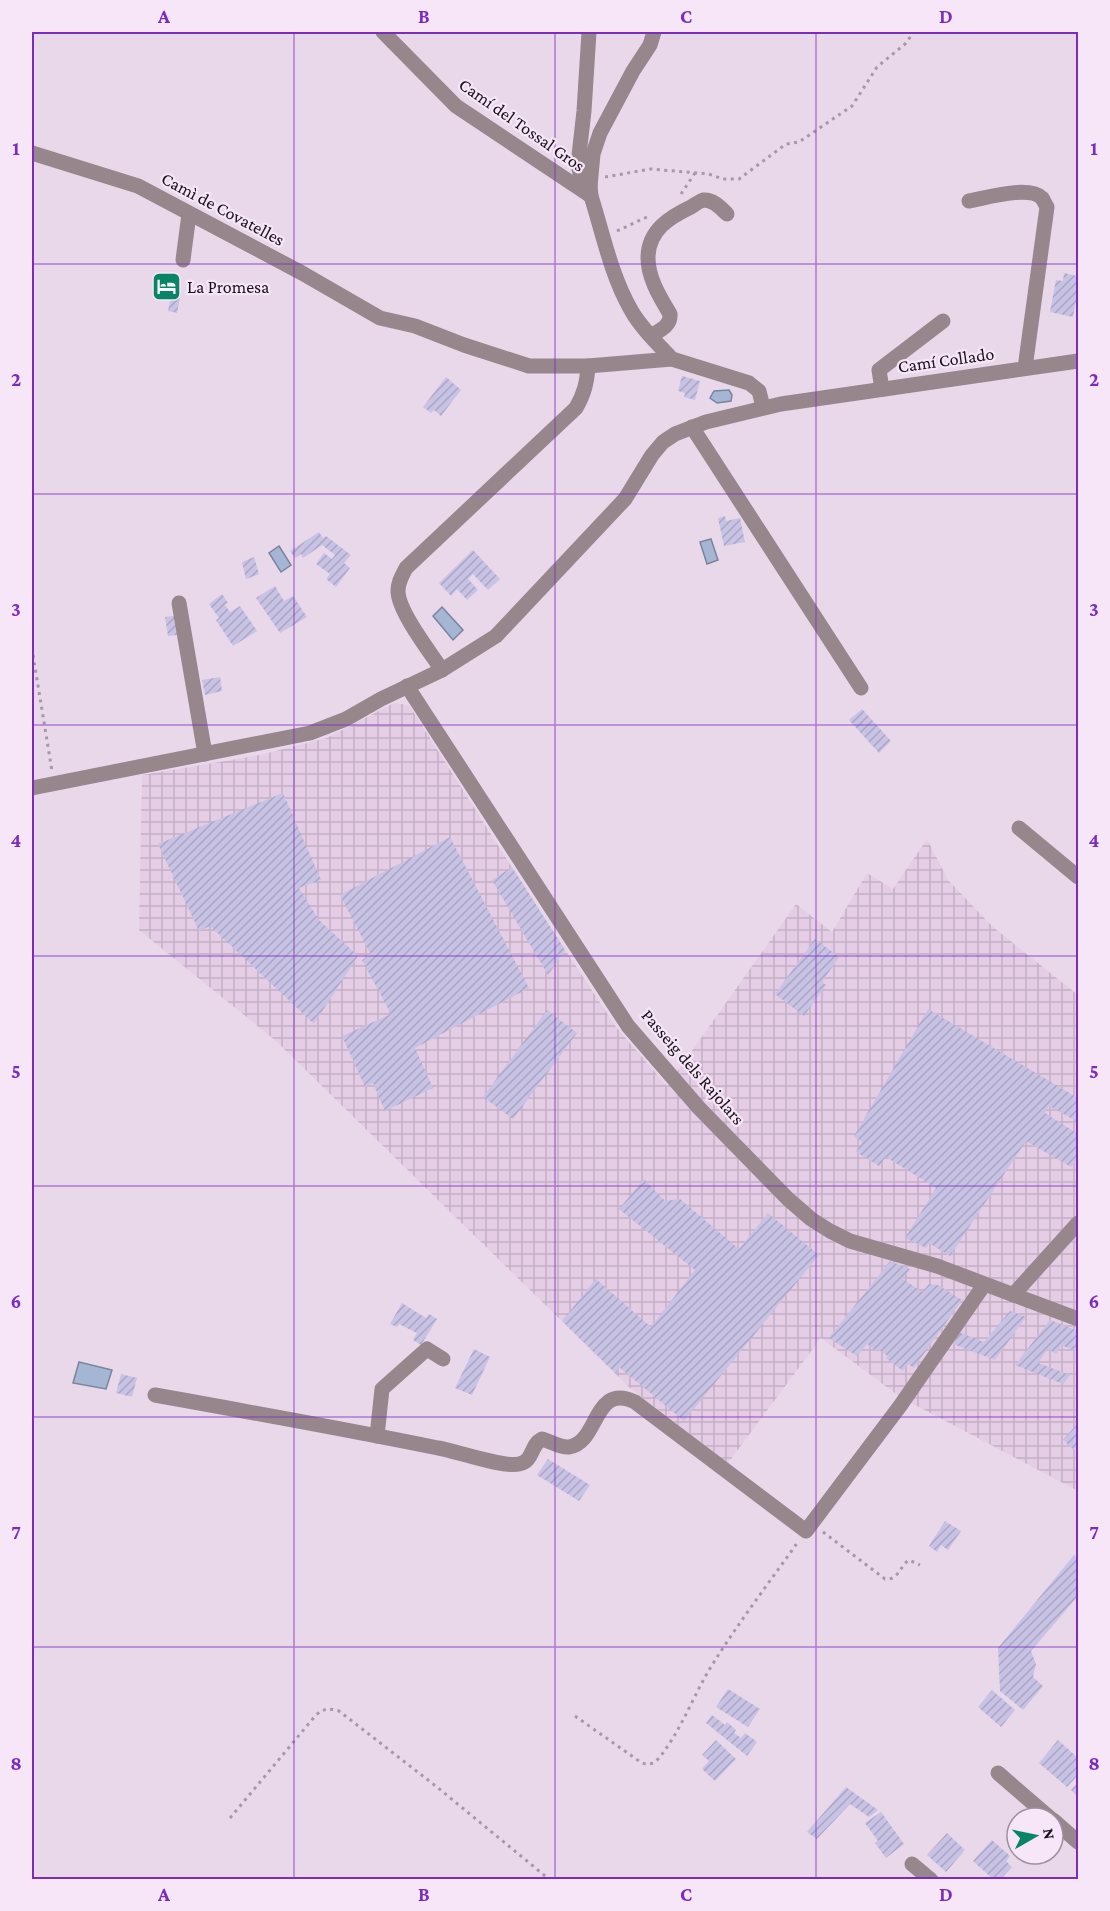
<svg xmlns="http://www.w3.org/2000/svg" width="1110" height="1911" font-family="'Crimson Pro',serif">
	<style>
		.industrial { fill: url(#industrial-grid) }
		.water { fill: #a5b6d5; stroke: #7a849c; stroke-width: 1.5 }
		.building { fill: url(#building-hatch) }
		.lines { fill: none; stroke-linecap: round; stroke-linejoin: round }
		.path { stroke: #a698a7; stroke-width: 3; stroke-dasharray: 3 4.5; stroke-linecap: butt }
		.minor { stroke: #97868c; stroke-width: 15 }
		.grid { fill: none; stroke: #7b2cbf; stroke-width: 1.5; stroke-opacity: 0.55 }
		.labels { text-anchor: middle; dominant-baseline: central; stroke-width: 4.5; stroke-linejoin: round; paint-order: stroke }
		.street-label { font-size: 18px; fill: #171118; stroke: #f7e5f8 }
		.poi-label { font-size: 18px; fill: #171118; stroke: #f7e5f8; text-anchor: start }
		.neatline { fill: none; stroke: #7b2cbf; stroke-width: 2 }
		.grid-label { font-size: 20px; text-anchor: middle; font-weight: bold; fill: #7b2cbf }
	</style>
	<defs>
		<pattern id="industrial-grid" width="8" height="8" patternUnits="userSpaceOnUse" patternTransform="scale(1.5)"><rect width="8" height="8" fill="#e5cde6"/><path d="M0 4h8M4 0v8" fill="none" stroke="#c4afc5"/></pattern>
		<pattern id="building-hatch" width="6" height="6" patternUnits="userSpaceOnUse" patternTransform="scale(1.5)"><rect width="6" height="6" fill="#c8c2e5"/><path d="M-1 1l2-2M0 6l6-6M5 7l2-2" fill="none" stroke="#aba6c4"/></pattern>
	</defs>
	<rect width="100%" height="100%" fill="#e9d8ea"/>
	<path class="industrial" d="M 394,703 L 409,705 L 532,899 L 616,1027 L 667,1086 L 796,904 L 832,932 L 867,873 L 893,889 L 927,839 L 948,880 L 993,927 L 1078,995 L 1078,1491 L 900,1397 L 821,1338 L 728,1463 L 631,1389 L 276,1041 L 139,930 L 142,775 L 260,755 L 327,738 Z"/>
	<g class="water">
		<path d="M 729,390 L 732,395 L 731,401 L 717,403 L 710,398 L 714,391 Z"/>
		<path d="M 711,539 L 718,560 L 707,564 L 700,542 Z"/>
		<path d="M 279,546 L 291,565 L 281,572 L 269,553 Z"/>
		<path d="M 442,607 L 463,630 L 453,640 L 433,616 Z"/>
		<path d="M 79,1362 L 112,1370 L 106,1389 L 73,1383 Z"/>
	</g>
	<g class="building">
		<path d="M 1064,273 L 1078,276 L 1078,302 L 1076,301 L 1073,317 L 1050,312 L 1056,280 L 1063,281 Z"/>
		<path d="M 157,278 L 173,280 L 170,297 L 156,295 Z"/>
		<path d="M 171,297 L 180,298 L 177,313 L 168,311 Z"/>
		<path d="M 682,376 L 700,381 L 695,400 L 684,397 L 685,393 L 678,391 Z"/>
		<path d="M 446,377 L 461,390 L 441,416 L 434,410 L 431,413 L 423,407 Z"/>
		<path d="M 725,516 L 726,521 L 740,518 L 745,542 L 724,546 L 718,518 Z"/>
		<path d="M 319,532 L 323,538 L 326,536 L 351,555 L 344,563 L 350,568 L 336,587 L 326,579 L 330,574 L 316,564 L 324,553 L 332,559 L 335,555 L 322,545 L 303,558 L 301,554 L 295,558 L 290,551 Z"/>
		<path d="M 473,550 L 500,579 L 488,590 L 473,574 L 468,579 L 478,590 L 467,600 L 457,589 L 451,596 L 439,583 Z"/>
		<path d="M 254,557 L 259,574 L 246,579 L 242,562 Z"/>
		<path d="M 275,586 L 284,601 L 293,596 L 307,617 L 280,633 L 256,598 Z"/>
		<path d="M 222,594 L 228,603 L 225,605 L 230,612 L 240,606 L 257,631 L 233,646 L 216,620 L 219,618 L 209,604 Z"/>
		<path d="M 180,615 L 184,634 L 168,636 L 165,617 Z"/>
		<path d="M 220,677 L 222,691 L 205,695 L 202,680 Z"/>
		<path d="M 862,709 L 891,741 L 879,753 L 849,720 Z"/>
		<path d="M 283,793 L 321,880 L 299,888 L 319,920 L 358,956 L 314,1024 L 210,926 L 199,931 L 158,844 Z"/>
		<path d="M 450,837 L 529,988 L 415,1048 L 433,1088 L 385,1111 L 373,1083 L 365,1087 L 342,1036 L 391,1014 L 362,960 L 371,955 L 340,895 Z"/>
		<path d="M 512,867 L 565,950 L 548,975 L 492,880 Z"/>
		<path d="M 815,939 L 839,957 L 822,982 L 826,985 L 804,1016 L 775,994 Z"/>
		<path d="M 928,1009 L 1078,1098 L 1078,1122 L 1049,1106 L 1045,1113 L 1078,1134 L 1078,1158 L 1071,1167 L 1026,1141 L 950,1256 L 929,1243 L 926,1248 L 905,1238 L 936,1188 L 886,1157 L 879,1166 L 856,1152 L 862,1142 L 854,1136 Z"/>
		<path d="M 547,1010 L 577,1033 L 513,1119 L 483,1097 Z"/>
		<path d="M 644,1179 L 665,1201 L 680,1199 L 739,1249 L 768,1213 L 819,1255 L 684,1421 L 619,1367 L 616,1374 L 562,1321 L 596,1279 L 651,1327 L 695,1270 L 619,1209 Z"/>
		<path d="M 890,1261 L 910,1269 L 903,1279 L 922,1292 L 929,1284 L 938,1285 L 962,1300 L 914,1368 L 908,1364 L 903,1371 L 886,1358 L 888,1356 L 879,1350 L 877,1352 L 867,1344 L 857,1356 L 829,1338 Z"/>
		<path d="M 402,1303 L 426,1318 L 429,1314 L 437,1319 L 421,1345 L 413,1340 L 417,1333 L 399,1324 L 397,1327 L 390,1324 Z"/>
		<path d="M 1010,1311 L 1026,1317 L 995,1360 L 953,1344 L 959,1332 L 984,1342 Z"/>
		<path d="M 1050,1320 L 1078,1331 L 1078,1352 L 1061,1345 L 1056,1354 L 1048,1349 L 1038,1363 L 1070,1375 L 1063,1384 L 1015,1365 Z"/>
		<path d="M 474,1349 L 490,1357 L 472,1395 L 455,1388 Z"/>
		<path d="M 121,1374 L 137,1378 L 132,1397 L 116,1393 Z"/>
		<path d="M 1078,1423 L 1078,1445 L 1074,1450 L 1063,1440 Z"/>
		<path d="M 548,1459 L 590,1485 L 579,1501 L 537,1475 Z"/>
		<path d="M 945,1521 L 961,1531 L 948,1550 L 941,1545 L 937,1552 L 929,1546 Z"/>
		<path d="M 1074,1555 L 1078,1558 L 1078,1596 L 1031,1651 L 1036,1664 L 1033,1677 L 1043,1686 L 1023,1710 L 1000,1691 L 998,1648 Z"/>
		<path d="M 728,1689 L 760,1709 L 748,1727 L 716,1707 Z"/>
		<path d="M 992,1690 L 1015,1710 L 1001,1727 L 978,1707 Z"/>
		<path d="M 712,1715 L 725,1725 L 727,1722 L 736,1730 L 734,1733 L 741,1738 L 745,1733 L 757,1742 L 747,1756 L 706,1723 Z"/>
		<path d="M 716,1740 L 736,1759 L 715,1781 L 702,1769 L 709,1761 L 702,1755 Z"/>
		<path d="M 1058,1740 L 1078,1758 L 1078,1775 L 1067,1787 L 1039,1763 Z"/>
		<path d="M 1078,1782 L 1078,1797 L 1071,1790 Z"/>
		<path d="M 846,1787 L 878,1810 L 869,1817 L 850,1804 L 817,1839 L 807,1832 Z"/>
		<path d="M 881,1812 L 904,1844 L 886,1858 L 875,1843 L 878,1841 L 865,1823 Z"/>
		<path d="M 947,1833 L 965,1850 L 946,1872 L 927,1855 Z"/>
		<path d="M 992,1840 L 1010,1856 L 1006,1861 L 1012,1867 L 1000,1880 L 994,1880 L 973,1861 Z"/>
	</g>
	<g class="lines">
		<g class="path">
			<path d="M 605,177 L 651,169 L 709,174 L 723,179 L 739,179 L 786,144 L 799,142 L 852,106 L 877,67 L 905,44 L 914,32"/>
			<path d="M 681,194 L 695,173"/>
			<path d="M 617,231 L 649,216"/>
			<path d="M 33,655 L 52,771"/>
			<path d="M 823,1532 L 885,1579 C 899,1580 899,1567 909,1560 L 920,1565"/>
			<path d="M 575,1716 L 639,1761 C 646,1766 653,1765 659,1758 C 680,1732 692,1699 709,1670 C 736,1626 768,1584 798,1542"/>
			<path d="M 230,1818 L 316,1715 C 324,1708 329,1708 339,1711 L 437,1787 L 550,1880"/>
		</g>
		<g class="minor">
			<path d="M 383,32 L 456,106 L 591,196"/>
			<path d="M 589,32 L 584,111 L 578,164 L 580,173 L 590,186 L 591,196 C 603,234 611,275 631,310 C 641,328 658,344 672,359"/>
			<path d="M 32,153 L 138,186 L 302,273 L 380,318 L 415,326 L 464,345 L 529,366 L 588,366 L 672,359 L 749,383 L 759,391 L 763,407"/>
			<path d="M 590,186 L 593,154 L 600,133 L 633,71 L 650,45 L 654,32"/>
			<path d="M 969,201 C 986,198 1029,185 1042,198 C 1044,201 1045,204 1047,207 L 1025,368"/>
			<path d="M 183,260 L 189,214"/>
			<path d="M 651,336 C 660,330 671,326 670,314 C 660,297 648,278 648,258 C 648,230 670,217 691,207 C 694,205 700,201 703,200 C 713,199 721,208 727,214"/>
			<path d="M 882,389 L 879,370 L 943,321"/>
			<path d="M 692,427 L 861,688"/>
			<path d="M 179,603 L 205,754"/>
			<path d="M 442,670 C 430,652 398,611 398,591 C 398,582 402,576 406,568 L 576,408 C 584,394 587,383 588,366"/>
			<path d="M 407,686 L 628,1026 L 699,1108 L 788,1199 L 811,1219 L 830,1231 L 850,1241 L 937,1266 L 1078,1319"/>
			<path d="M 32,788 L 310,733 L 346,719 L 381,699 L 442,670 L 496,636 L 625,499 L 652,455 L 663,442 L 675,434 L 706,422 L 781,404 L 1078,361"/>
			<path d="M 1019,828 L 1078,877"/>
			<path d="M 1013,1295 L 1078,1223"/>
			<path d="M 155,1395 C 250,1412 344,1429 438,1448 C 457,1451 503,1468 519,1464 C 534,1461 530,1445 542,1439 C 550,1441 560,1448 569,1447 C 599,1443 593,1382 635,1402 L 806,1531 L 900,1406 L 984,1285"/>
			<path d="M 377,1436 L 382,1389 L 427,1349 L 443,1359"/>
			<path d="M 998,1773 L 1050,1818"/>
			<path d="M 1053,1820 L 1078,1842"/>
			<path d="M 912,1864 L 931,1880"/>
		</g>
	</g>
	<path class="grid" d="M 294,32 L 294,1880M 555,32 L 555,1880M 816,32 L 816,1880M 32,264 L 1078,264M 32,494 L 1078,494M 32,725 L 1078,725M 32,956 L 1078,956M 32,1186 L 1078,1186M 32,1417 L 1078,1417M 32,1647 L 1078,1647"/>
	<defs>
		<symbol id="hotel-square" viewBox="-11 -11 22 22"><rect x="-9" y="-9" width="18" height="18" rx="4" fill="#088566" stroke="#f7e5f8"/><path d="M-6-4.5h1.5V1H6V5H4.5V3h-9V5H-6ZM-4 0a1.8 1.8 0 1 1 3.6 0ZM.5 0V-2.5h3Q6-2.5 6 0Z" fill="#fff"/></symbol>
	</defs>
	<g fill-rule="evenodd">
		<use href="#hotel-square" x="150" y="270" width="33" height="33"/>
	</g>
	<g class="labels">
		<g class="street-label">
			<text transform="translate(522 125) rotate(35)">Camí del Tossal Gros</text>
			<text transform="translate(223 209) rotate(28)">Camì de Covatelles</text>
			<text transform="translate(946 360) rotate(-8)">Camí Collado</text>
			<text transform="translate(693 1067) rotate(49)">Passeig dels Rajolars</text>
		</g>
		<g class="poi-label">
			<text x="187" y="287">La Promesa</text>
		</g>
	</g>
	<rect width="1110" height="1911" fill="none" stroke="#f7e5f8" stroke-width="66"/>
	<g transform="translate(1035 1836) rotate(81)"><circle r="28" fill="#f7e5f8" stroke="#9d909e" stroke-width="1.5"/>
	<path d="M0-4.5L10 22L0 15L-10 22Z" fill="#088566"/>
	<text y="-9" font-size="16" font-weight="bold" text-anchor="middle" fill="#171118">N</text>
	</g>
	<rect x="33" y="33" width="1044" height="1845" class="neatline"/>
	<g class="grid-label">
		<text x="164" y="23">A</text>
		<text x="424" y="23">B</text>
		<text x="686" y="23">C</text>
		<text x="946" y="23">D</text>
		<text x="16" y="155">1</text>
		<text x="1094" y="155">1</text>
		<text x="16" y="386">2</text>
		<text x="1094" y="386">2</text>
		<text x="16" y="616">3</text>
		<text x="1094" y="616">3</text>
		<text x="16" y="847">4</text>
		<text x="1094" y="847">4</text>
		<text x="16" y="1078">5</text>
		<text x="1094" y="1078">5</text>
		<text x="16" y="1308">6</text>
		<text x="1094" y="1308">6</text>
		<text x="16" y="1539">7</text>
		<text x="1094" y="1539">7</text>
		<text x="16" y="1770">8</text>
		<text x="1094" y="1770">8</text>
		<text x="164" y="1901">A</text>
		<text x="424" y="1901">B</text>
		<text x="686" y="1901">C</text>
		<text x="946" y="1901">D</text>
	</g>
</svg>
